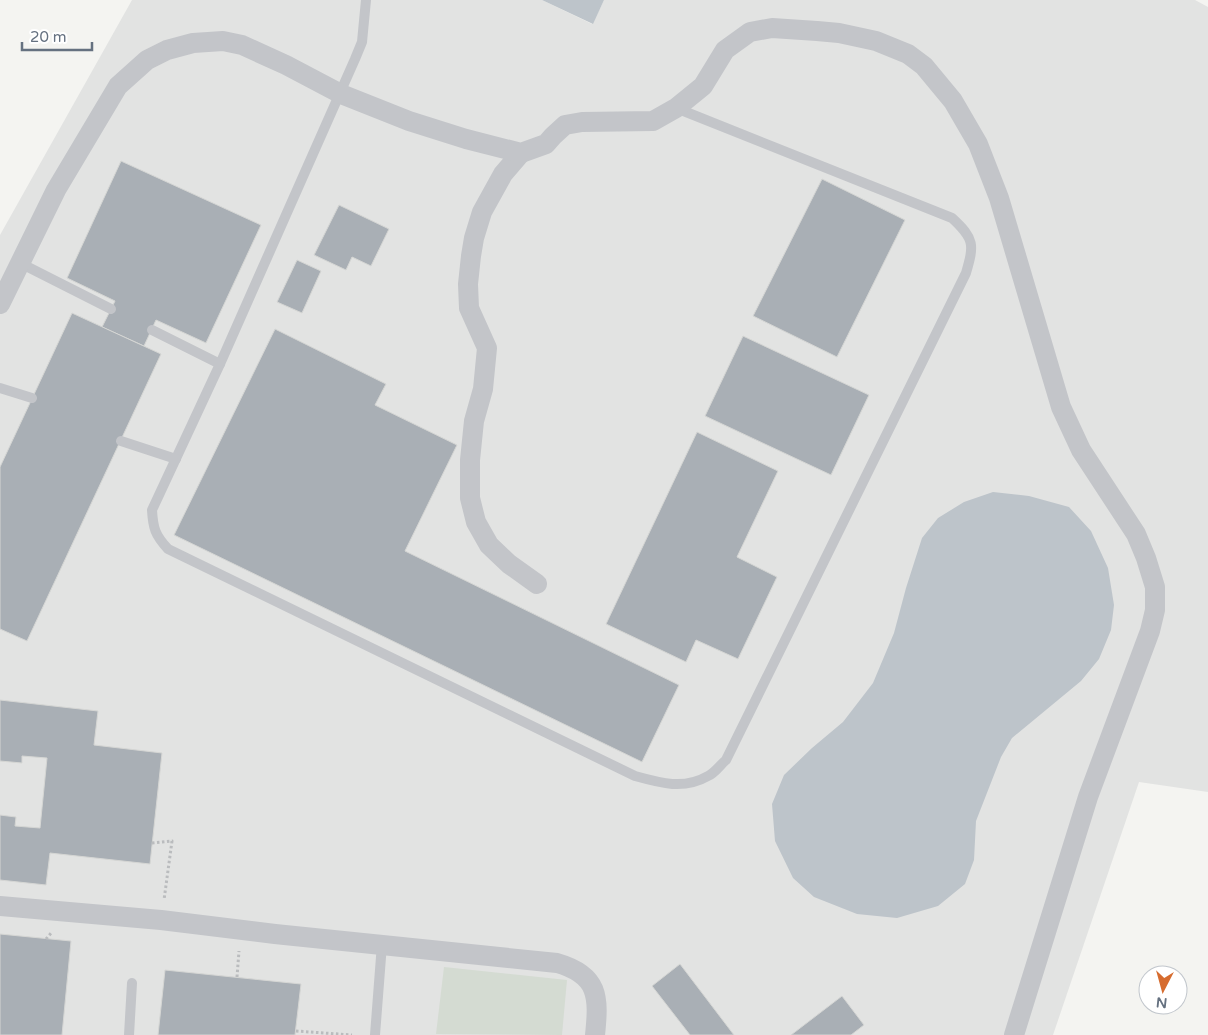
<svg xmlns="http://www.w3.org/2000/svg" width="1208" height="1035" font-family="'Varela Round',sans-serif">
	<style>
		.built { fill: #e2e3e2 }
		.green { fill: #d4dbd2 }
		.water { fill: #bdc4ca }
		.building { fill: #a9afb5; stroke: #d5d6d4 }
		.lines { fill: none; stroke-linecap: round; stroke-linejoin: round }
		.path { stroke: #babcbe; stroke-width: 3; stroke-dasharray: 2.5 2.5; stroke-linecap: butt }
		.service { stroke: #c3c5c9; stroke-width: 10 }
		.minor { stroke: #c3c5c9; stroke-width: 20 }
	</style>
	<rect width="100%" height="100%" fill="#f4f4f1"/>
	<path class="built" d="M 132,0 L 542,0 L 592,24 L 604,0 L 1195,0 L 1208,7 L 1208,792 L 1139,782 L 1053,1035 L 0,1035 L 0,235 Z"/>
	<path class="green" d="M 444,967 L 567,980 L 562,1035 L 436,1034 Z"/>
	<g class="water">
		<path d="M 542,0 L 604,0 L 593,24 Z"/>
		<path d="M 993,492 L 1029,496 L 1069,507 L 1091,531 L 1108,568 L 1114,605 L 1111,630 L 1099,659 L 1081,681 L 1012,738 L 1001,757 L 976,821 L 974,860 L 965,884 L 938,906 L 897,918 L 857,914 L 814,897 L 793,878 L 775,841 L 772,804 L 784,775 L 812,748 L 843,722 L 873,683 L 894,633 L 906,588 L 922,538 L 938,518 L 964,502 Z"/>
	</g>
	<g class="building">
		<path d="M 121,161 L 261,225 L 206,343 L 156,320 L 144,346 L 102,327 L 115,301 L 67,278 Z"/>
		<path d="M 822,179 L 905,220 L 837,357 L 753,316 Z"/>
		<path d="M 339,205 L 389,229 L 371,266 L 352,257 L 346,270 L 314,255 Z"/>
		<path d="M 297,260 L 321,271 L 302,313 L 277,302 Z"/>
		<path d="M 72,313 L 161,354 L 27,641 L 0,629 L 0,467 Z"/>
		<path d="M 275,329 L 386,384 L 375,405 L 457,445 L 405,551 L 679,685 L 642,762 L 174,535 Z"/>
		<path d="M 743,336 L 869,395 L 831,475 L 705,416 Z"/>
		<path d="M 697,432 L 778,471 L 737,557 L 777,577 L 738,659 L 696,640 L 686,662 L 606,624 Z"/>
		<path d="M 0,700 L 98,711 L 94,745 L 162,753 L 150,864 L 50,853 L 46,885 L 0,880 L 0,815 L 16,817 L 15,826 L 40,828 L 47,758 L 22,756 L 22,763 L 0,761 Z"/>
		<path d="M 0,934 L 71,941 L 62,1035 L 0,1035 Z"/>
		<path d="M 680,964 L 734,1035 L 690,1035 L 652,986 Z"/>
		<path d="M 165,970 L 301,984 L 295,1035 L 158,1035 Z"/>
		<path d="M 842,996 L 864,1025 L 851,1035 L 791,1035 Z"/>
	</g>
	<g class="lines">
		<g class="path">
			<path d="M 152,843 L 172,841 L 164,900"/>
			<path d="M 46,939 L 52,932"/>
			<path d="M 237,977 L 239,951"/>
			<path d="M 296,1031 L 352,1035"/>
		</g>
		<g class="service">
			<path d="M 366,0 L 362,42 L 355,59 L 220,364 L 152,510 C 153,528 155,535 168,549 L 635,776 C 660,783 684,790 708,776 C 715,773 720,765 726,760 L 966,273 C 974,245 975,239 952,218 L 676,108"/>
			<path d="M 20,263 L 111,309"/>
			<path d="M 152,330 L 220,364"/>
			<path d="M 0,388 L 32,398"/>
			<path d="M 121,441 L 176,459"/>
			<path d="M 129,1035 L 132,983"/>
			<path d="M 375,1035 L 382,944"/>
		</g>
		<g class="minor">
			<path d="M 521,153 L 503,174 L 482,212 L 474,238 L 471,256 L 468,284 L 469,308 L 487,348 L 483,389 L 474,421 L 470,460 L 470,498 L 476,522 L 489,545 L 509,564 L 537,584"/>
			<path d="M 0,304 L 56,190 L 118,86 L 147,60 L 167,50 L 193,43 L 223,41 L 242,45 L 286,65 L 341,94 L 409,121 L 466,139 L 521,153 L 546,144 L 553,136 L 565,125 L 582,122 L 653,121 L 676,108 L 703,86 L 725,50 L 750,32 L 772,28 L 817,31 L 839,33 L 876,41 L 908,54 L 924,66 L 953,101 L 978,144 L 999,198 L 1061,407 L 1081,450 L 1136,534 L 1146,558 L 1155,587 L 1155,610 L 1150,631 L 1088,797 L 1014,1035"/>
			<path d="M 0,906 L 161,920 L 275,934 L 557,963 C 599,975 599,997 595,1035"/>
		</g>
	</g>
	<g transform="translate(1163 990) rotate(186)"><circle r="24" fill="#ffffff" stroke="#c1c6cc"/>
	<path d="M0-4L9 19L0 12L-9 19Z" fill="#d66c2f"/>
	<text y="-8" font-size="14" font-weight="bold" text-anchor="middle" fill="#657180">N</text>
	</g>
	<path d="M22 42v8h70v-8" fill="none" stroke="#657180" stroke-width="2.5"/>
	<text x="30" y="42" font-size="15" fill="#657180" stroke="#ffffff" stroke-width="4" paint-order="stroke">20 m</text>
</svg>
